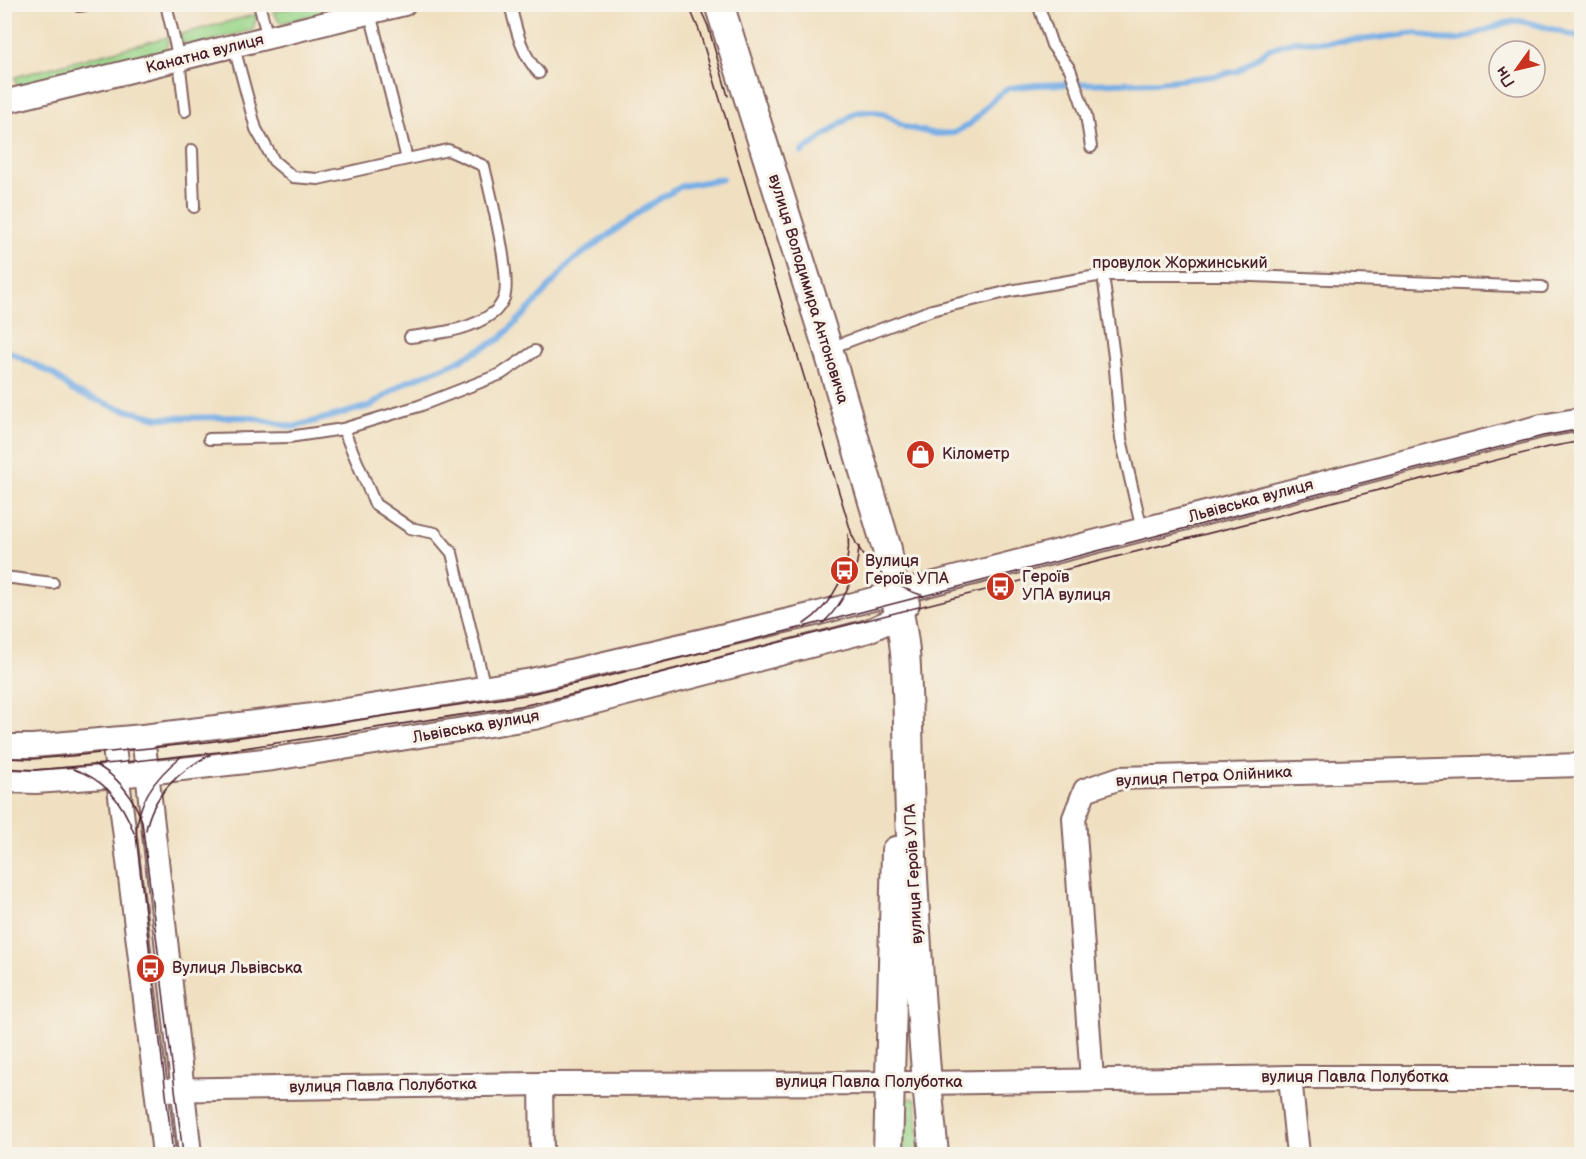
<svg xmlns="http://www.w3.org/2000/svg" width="1586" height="1159" font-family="'Balsamiq Sans',sans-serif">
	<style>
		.grass { fill: #99d589; stroke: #727a5a; stroke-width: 1.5 }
		.park { fill: url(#park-tufts); stroke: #727a5a; stroke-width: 1.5 }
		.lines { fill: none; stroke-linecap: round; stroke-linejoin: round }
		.stream { stroke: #76ade5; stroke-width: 6 }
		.service-casing { stroke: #846360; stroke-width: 14 }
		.minor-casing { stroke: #846360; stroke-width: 26 }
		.tertiary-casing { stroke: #846360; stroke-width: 32 }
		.service { stroke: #fff; stroke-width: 10 }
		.minor { stroke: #fff; stroke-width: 22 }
		.tertiary { stroke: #fff; stroke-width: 28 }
		.tram { stroke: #4a1f2b; stroke-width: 1.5 }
		.labels { text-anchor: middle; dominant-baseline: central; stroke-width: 6; stroke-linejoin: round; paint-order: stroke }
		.street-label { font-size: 16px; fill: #4a1f2b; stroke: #f7f3e8 }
		.poi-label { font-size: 16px; fill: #4a1f2b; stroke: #f7f3e8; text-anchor: start }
	</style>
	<defs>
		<pattern id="park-tufts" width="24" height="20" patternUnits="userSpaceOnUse" patternTransform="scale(1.5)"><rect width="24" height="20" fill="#99d589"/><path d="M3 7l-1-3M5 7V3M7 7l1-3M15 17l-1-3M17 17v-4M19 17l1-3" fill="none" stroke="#85b676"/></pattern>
	</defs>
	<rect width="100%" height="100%" fill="#f7f3e8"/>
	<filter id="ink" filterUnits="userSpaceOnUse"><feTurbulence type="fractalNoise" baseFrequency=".0167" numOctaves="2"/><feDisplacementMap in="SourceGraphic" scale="12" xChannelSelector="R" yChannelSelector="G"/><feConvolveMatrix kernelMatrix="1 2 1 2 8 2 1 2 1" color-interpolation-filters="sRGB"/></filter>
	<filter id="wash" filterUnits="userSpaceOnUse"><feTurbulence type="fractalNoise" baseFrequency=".008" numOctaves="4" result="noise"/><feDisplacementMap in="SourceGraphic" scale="24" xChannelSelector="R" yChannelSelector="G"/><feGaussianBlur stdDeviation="1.35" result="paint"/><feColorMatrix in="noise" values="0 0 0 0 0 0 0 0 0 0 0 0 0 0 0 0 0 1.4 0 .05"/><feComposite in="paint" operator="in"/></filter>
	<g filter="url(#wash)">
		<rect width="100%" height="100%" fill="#f0e0c1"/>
		<g class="grass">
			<path d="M 300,5 L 355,5 L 281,23 L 273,12 Z"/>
			<path d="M 257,14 L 253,30 L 187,47 L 178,35 Z"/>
			<path d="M 168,37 L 166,51 L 17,87 L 15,77 Z"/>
		</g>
		<path class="park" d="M 910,1098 L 916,1100 L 920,1154 L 900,1154 L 900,1100 Z"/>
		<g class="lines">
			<g class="stream">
				<path d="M 802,152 L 855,113 L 870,111 L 885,114 L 905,127 L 936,134 L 954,133 L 970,124 L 998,95 L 1009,88 L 1036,85 L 1159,82 L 1215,76 L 1238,71 L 1269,49 L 1294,41 L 1325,42 L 1368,39 L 1417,33 L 1436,39 L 1459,40 L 1505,23 L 1519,21 L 1534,24 L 1582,38"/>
				<path d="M 4,349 L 53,374 L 73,391 L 118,408 L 158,418 L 249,417 L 293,427 L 370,406 L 404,383 L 452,364 L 500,339 L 535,303 L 571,262 L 651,204 L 682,186 L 722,179"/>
			</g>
		</g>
	</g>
	<g filter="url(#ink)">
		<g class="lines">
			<defs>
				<g id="service">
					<path d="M 78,4 L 79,6 L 92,4"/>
					<path d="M 166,4 L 179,60 L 185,111"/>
					<path d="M 259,4 L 268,38"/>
					<path d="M 510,4 C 516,29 521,54 539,73"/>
					<path d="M 1038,4 L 1052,45 L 1070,69 L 1086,115 L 1091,147"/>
					<path d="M 370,13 L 407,159"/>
					<path d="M 234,47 L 256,129 L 274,161 L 293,177 L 318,179 L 448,150 L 484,166 C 490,193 512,276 504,298 C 502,303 497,310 493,313 C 469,331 439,333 410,337"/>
					<path d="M 192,150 L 194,207"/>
					<path d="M 1103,275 L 1114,357 L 1121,439 L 1142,530"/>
					<path d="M 830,348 L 932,310 L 1010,291 L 1103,275 L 1225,275 L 1542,287"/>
					<path d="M 343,429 L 375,504 L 410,528 L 435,533 L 452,553 L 485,688"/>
					<path d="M 209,439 L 289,437 L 343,429 L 419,406 L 501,374 L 535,351"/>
					<path d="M 4,577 L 53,583"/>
				</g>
				<g id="minor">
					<path d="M 4,102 L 404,4"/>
					<path d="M 143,736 L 190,1154"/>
					<path d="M 113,739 L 164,1154"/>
					<path d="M 4,746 L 33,746 L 143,736 L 321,714 L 532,680 L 819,613 L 1542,426 L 1582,419"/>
					<path d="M 4,781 L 36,782 L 118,776 L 273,759 L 534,718 L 868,631 L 892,620 L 908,604"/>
					<path d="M 1290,1077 L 1298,1154"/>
					<path d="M 1092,1080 L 1074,818 L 1085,790 L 1120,778 L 1582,765"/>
					<path d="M 541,1084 L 542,1154"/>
					<path d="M 157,1090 L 541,1084 L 926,1083 L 1290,1077 L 1582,1077"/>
				</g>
				<g id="tertiary">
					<path d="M 719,4 L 828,349 L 887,549 C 891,583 902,617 905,652 C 909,706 908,761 910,815 C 915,928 922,1042 934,1154"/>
					<path d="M 888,1154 L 896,851"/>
				</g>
			</defs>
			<use href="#service" class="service-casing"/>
			<use href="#minor" class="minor-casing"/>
			<use href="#tertiary" class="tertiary-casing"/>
			<use href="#service" class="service"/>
			<use href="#minor" class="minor"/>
			<use href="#tertiary" class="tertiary"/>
			<g class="tram">
				<path d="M 688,4 L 699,30 L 852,535 C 866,567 892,586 924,596"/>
				<path d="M 698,4 L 708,26 L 728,96"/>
				<path d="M 823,623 C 844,603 858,574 859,546"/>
				<path d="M 804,624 C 833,605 852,568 848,534"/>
				<path d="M 4,758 L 32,759 L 71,756 L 208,742 L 525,695 L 588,681 L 795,629 L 1543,436 L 1582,429"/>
				<path d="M 94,764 C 118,776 133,796 142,821 L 183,1154"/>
				<path d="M 4,768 L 34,770 L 116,763 L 218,752 L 526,705 L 592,690 L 1544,448 L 1582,441"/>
				<path d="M 73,769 C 105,779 123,802 134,833"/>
				<path d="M 146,830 C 152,796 179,770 210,755"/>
				<path d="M 173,1154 L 136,835 C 137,801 156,776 182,756"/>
			</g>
		</g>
	</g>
	<defs>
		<symbol id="shop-disc" viewBox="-11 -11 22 22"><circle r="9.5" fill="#c8321e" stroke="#f7f3e8"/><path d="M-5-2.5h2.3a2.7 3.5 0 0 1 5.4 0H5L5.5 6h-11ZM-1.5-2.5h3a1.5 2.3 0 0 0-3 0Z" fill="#fff"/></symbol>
		<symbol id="bus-disc" viewBox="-11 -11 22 22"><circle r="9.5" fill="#c8321e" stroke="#f7f3e8"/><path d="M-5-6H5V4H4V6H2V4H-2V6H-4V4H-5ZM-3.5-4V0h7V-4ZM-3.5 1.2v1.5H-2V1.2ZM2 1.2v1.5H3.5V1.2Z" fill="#fff"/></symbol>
	</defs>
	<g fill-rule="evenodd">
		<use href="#shop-disc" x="904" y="438" width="33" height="33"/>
		<use href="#bus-disc" x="828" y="554" width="33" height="33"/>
		<use href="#bus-disc" x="984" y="570" width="33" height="33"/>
		<use href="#bus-disc" x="134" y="952" width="33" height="33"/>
	</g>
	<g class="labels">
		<g class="street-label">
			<text transform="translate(205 54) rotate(-14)">Канатна вулиця</text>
			<text x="1180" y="263">провулок Жоржинський</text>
			<text transform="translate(808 289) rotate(73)">вулиця Володимира Антоновича</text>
			<text transform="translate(1251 501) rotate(-15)">Львівська вулиця</text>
			<text transform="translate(476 727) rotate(-10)">Львівська вулиця</text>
			<text transform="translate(1204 777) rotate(-3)">вулиця Петра Олійника</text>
			<text transform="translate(914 874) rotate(-93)">вулиця Героїв УПА</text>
			<text x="1355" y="1077">вулиця Павла Полуботка</text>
			<text x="869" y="1082">вулиця Павла Полуботка</text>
			<text transform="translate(383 1086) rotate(-1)">вулиця Павла Полуботка</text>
		</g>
		<g class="poi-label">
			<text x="942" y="454">Кілометр</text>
			<text x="865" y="561">Вулиця<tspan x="865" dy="18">Героїв УПА</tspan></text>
			<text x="1022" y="577">Героїв<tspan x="1022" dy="18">УПА вулиця</tspan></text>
			<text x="172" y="968">Вулиця Львівська</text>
		</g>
	</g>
	<rect width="1586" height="1159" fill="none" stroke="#f7f3e8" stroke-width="24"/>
	<g transform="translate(1517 69) rotate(236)"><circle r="28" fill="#f7f3e8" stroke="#b29e9c" stroke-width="1.5"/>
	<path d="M0-4.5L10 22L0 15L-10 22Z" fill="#c8321e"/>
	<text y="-9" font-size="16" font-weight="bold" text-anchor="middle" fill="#4a1f2b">Пн</text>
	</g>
</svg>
